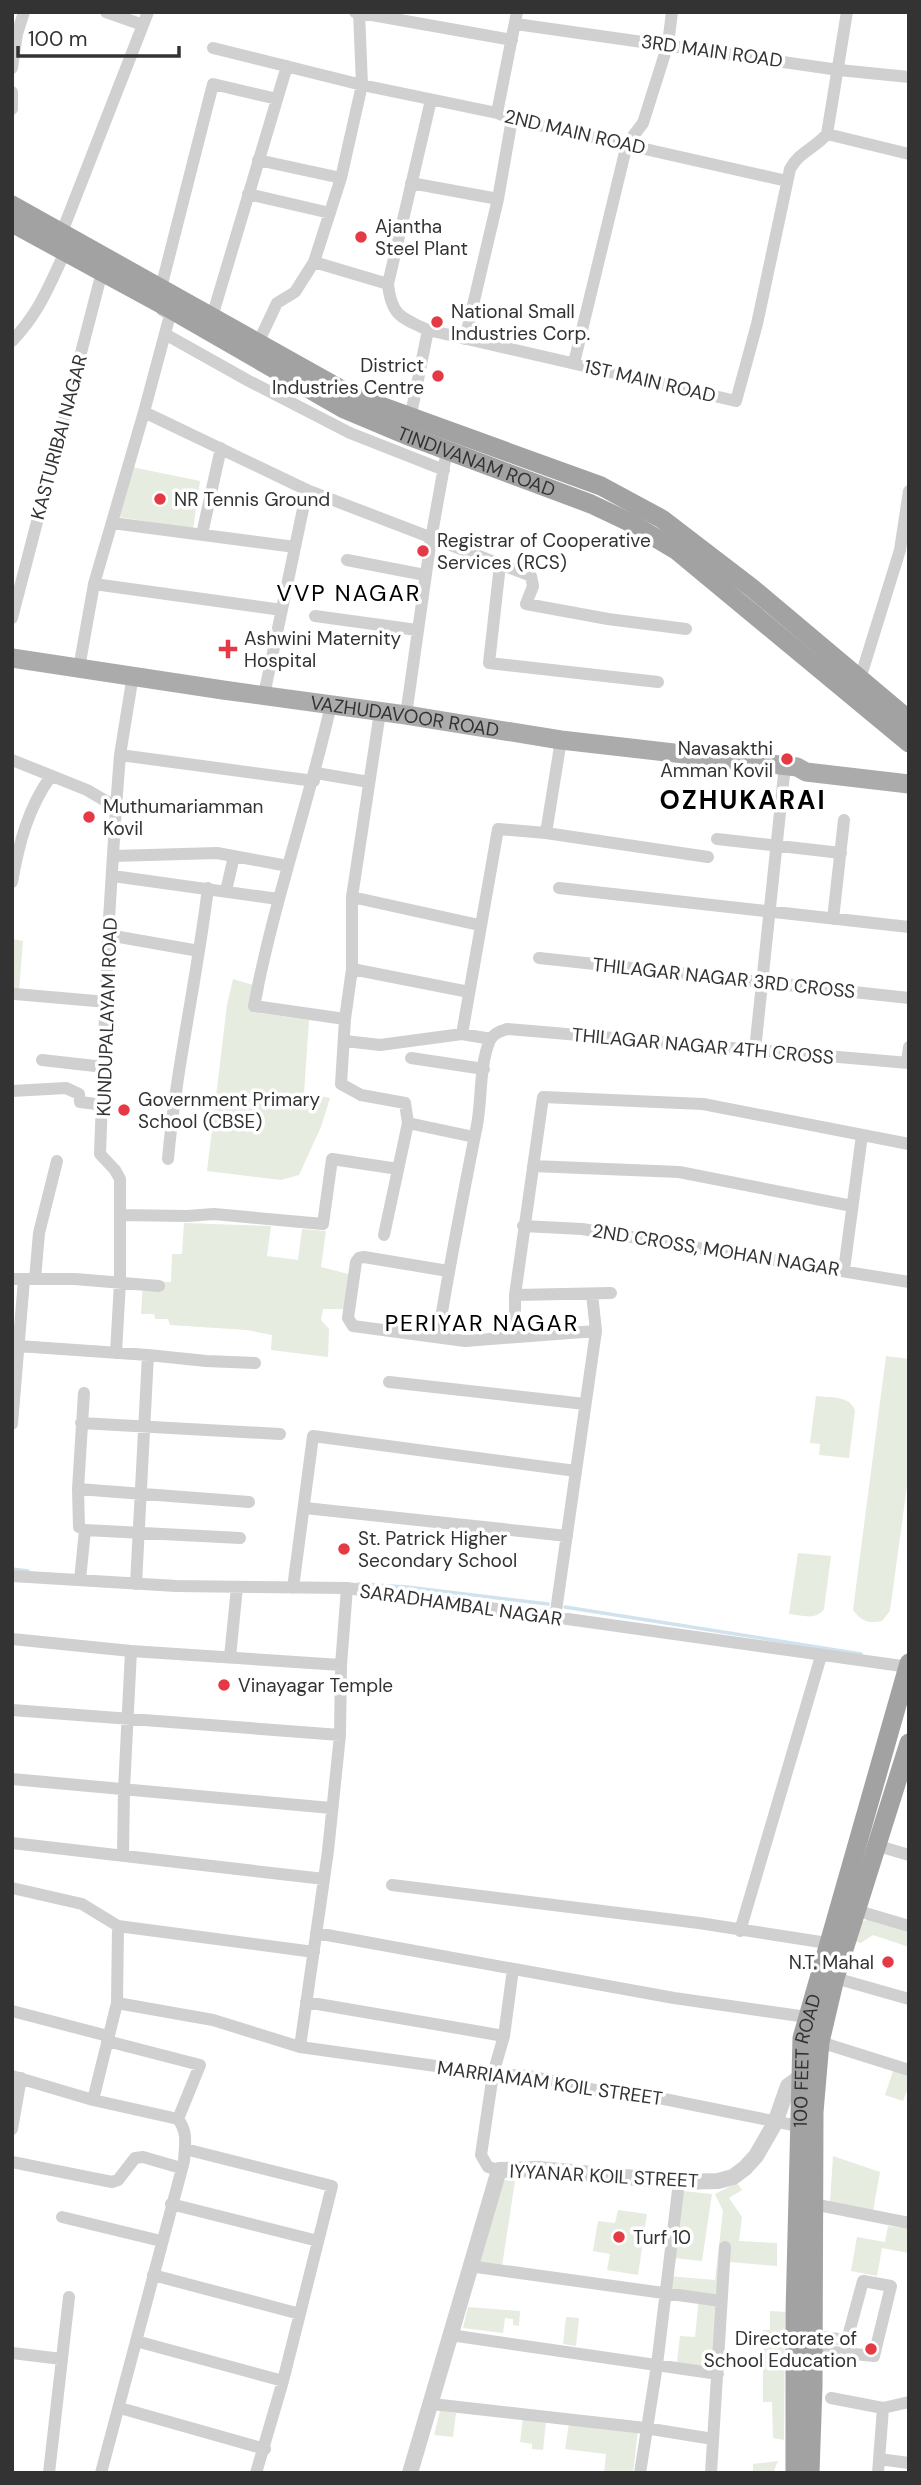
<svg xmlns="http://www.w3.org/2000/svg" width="921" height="2485" font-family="'DM Sans',sans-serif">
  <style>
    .green { fill: #e6ecdf }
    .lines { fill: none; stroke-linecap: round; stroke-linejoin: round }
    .stream { stroke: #cfe2ee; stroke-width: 3.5 }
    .minor { stroke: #d0d0d0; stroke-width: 12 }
    .tertiary { stroke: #d0d0d0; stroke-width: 16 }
    .primary { stroke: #ababab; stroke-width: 19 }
    .trunk { stroke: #a2a2a2; stroke-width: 19 }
    .poi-dot { fill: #e63946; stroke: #fff; stroke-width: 2.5 }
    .labels { text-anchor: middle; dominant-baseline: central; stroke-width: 7; stroke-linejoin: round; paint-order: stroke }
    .street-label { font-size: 19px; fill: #333; stroke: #fff }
    .poi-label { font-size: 19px; fill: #333; stroke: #fff; text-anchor: start }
    .quarter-label { font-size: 23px; letter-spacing: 2px; fill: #000; stroke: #fff }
    .district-label { font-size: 26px; font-weight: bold; letter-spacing: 2px; fill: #000; stroke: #fff }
  </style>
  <rect width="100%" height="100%" fill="#fff"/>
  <path class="green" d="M132,467L200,481L193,529L119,517Z
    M12,939L23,941L19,990L12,988Z
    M233,979L264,988L259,1013L309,1020L304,1093L330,1098L321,1127L299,1175L281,1180L207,1171L227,1005Z
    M184,1223L271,1226L267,1256L298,1260L302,1229L326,1231L321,1267L352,1275L344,1309H323L321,1320L329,1329L328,1357L271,1350L272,1335L247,1330L170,1325L168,1319H155L154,1314H141L143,1281L171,1282L172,1254H182Z
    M886,1356L909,1359V1471L890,1611L882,1621C869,1624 861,1621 853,1610Z
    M816,1396C830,1398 849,1395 855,1410L849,1458L819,1455L820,1444L810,1443Z
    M798,1553L831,1556L824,1609C816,1621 802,1615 789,1614Z
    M869,1918L909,1931V1947L873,1935L861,1943L851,1940L857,1925Z
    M894,2068L909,2072V2085L903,2101L885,2095Z
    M833,2156L880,2172L873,2211L830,2202Z
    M503,2180L515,2181L502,2266L475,2263Z
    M737,2183L742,2190L729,2198L742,2217L739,2241L777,2243V2266L730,2262L716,2368L677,2362L680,2336L695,2337L699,2297L668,2291V2276L715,2280L723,2211L715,2194Z
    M682,2191L712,2194L702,2261L674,2258Z
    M618,2210L647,2214L638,2275L607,2270L610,2254L593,2251L598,2221L615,2223Z
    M888,2226L909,2229V2253L882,2248L877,2276L851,2271L857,2237L885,2242Z
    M468,2307L520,2311L519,2326L513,2325V2319L505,2318L503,2333L463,2328Z
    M770,2311L785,2312L784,2440L773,2438L772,2402H763V2330H770Z
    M566,2317L579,2318L576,2346L563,2344Z
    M440,2411L456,2413L453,2437L434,2435Z
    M523,2418L546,2421L543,2450L532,2449V2444L520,2442Z
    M569,2424L638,2430L633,2473H604L606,2454L565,2449Z
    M778,2461L773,2473H753V2464Z"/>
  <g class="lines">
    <path class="stream" d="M12,1569L28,1571
      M358,1584L407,1587L548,1604
      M565,1607L861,1654"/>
    <path class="minor" d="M106,12L143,25
      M355,12L512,40
      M516,24L839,70L909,77
      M213,48L362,85L497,113L512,119L787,181
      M12,68L17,34L24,12
      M12,92V109
      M497,113L517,12
      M827,134L909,154
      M258,160L341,178
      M411,183L498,199
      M248,194L330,213
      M62,232L148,12
      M314,262L388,284
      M161,288L213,84L277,99
      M162,310L170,315L144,412L307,490L531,576L533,586L526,604L608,619L686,629
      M212,317L287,66
      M428,330C401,318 391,315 388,284L431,100
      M165,334L247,380L350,433L444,470
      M465,339L498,199L512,119
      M12,341C39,313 49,286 65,252
      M258,343L277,303L295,292L314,262L341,178L362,85L359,12
      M574,363L627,144L643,123L668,44L672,12
      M409,424L428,330L736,401L757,324L790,169C799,152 814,149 827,134L847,12
      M112,523L295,547
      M202,534L221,448
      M347,560L425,575
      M500,565L489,663L658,682
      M94,584L282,610
      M315,616L417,630
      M12,618L102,272L105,268
      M79,668L94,584L144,412
      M860,679L900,550L909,491
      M264,695L307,490
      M331,705C308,806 273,904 254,1006L345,1019
      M380,712L352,897V969L345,1019L341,1084L361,1095L405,1103L408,1123L474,1137
      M406,715L431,539L447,450
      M120,755L314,781
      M12,760L87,790L116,807
      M316,773L369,782
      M546,833L561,740
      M717,839L841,853
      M114,856L217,853L288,866
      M113,876L278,899
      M12,882C19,843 28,808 51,776
      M559,888L909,927
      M226,891L234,856
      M352,897L479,925
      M833,919L844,820
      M108,935L199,951
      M539,958L909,998
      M352,969L469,992
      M15,994L107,1002
      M462,1034L498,829L546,833L708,857
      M345,1041L380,1045L462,1034L491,1039
      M755,1050L785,765
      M411,1058L484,1069
      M42,1060L104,1067
      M907,1062L909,1047
      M12,1091L66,1088L79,1094L80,1102L104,1105
      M168,1159C176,1068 197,979 208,888
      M533,1166L679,1172L852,1206
      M120,1215L187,1216L214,1214L323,1224L332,1159L398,1169
      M523,1226L582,1229L909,1282
      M384,1235L408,1123
      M844,1270L862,1135
      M448,1271L364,1257L359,1258L356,1262L348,1318L353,1326L465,1341L596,1331
      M12,1279H75L159,1286
      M35,1279L39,1233L57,1161
      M515,1295L611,1293
      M438,1337C449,1266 463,1196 477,1125C482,1099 479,1066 490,1040C493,1034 500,1031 507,1029L909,1063
      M515,1337V1295L543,1097L703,1104L909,1144
      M18,1346L148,1355L136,1584
      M116,1353L120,1282V1179L115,1170L100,1154L108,935L116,807L120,755L133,675
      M148,1355L206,1361L255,1363
      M389,1382L585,1404
      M84,1393L78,1489L79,1527L85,1530L240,1538
      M81,1423L280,1434
      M12,1424L24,1280
      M78,1489L249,1502
      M305,1508L567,1536
      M12,1576L176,1586L347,1588L909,1667
      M80,1580L85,1530
      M293,1588L313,1436L576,1471
      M555,1618L596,1331L592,1294
      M12,1639L131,1651L341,1665
      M230,1657L237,1587
      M12,1710L340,1735
      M12,1779L331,1808
      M12,1843L324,1879
      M875,1845L909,1855
      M123,1855L124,1789L131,1651
      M392,1885L699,1923L827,1943
      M12,1888L82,1904L118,1926L314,1952
      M855,1910L909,1926
      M740,1931L821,1656
      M316,1933L674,1998L807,2017
      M835,1978L909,1999
      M306,2002L504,2036
      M117,2003L118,1926
      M12,2011L108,2036
      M820,2042L909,2070
      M300,2047L328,1851L340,1735L341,1665L347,1588
      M12,2076L93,2100L178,2119
      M93,2100L117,2003L213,2020L300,2047L493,2074L530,2076L629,2097L659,2098L798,2126
      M12,2129L21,2078
      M185,2149L332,2186L283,2381L256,2473
      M12,2162L112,2182L118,2180L135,2158L143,2157L181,2168
      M499,2170L488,2167L481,2155L493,2074L504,2036L513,1969
      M171,2204L318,2241
      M813,2204L909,2223
      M62,2217L161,2241
      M469,2266L721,2301
      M153,2275L300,2314
      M450,2335L718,2374
      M136,2341L283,2381
      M814,2350L874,2356L891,2286L863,2281L847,2340L814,2336
      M12,2353L62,2359
      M831,2398L883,2408L878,2473
      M432,2404L645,2428L713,2439
      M120,2408L265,2449
      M883,2408L909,2402
      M879,2459L909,2463
      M49,2473L69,2297
      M101,2473L184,2161C185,2145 188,2132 178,2119L200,2065L107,2041
      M640,2473L657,2365L679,2182
      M711,2473L725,2247"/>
    <path class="tertiary" d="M410,2473L499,2170L539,2169L679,2182L718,2181L733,2177L745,2168L756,2156L775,2123L788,2086L799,2078"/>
    <path class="primary" id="s1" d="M12,658L223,690L406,715L561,740L797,767L806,772L909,784"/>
    <g class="trunk">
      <path d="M12,205L353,396L601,486L662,519L752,588L909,720"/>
      <path id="s2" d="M12,223L172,310L344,409L406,435L591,504L629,522L676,550L909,743"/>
      <path id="s3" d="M795,2473V2314L802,2038L909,1663"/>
      <path d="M810,2473L813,2386L814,2112L820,2042L835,1978L909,1743"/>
    </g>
  </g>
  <g class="poi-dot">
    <circle cx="361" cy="237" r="7"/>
    <circle cx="437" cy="322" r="7"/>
    <circle cx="438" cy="376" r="7"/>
    <circle cx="160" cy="499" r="7"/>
    <circle cx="423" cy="551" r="7"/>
    <path d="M224.5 638.5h7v7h7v7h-7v7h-7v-7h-7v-7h7z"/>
    <circle cx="787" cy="759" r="7"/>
    <circle cx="89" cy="817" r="7"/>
    <circle cx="124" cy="1110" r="7"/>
    <circle cx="344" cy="1549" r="7"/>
    <circle cx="224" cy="1685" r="7"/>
    <circle cx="888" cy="1962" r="7"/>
    <circle cx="619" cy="2237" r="7"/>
    <circle cx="871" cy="2349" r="7"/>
  </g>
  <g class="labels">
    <g class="street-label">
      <text transform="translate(712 51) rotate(8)">3RD MAIN ROAD</text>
      <text transform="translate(575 132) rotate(13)">2ND MAIN ROAD</text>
      <text transform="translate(650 381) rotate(13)">1ST MAIN ROAD</text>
      <text transform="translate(59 437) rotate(-75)">KASTURIBAI NAGAR</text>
      <text stroke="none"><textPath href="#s2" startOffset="523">TINDIVANAM ROAD</textPath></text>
      <text stroke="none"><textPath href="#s1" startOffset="397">VAZHUDAVOOR ROAD</textPath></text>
      <text transform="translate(724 978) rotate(6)">THILAGAR NAGAR 3RD CROSS</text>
      <text transform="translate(107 1017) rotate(-88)">KUNDUPALAYAM ROAD</text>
      <text transform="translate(703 1046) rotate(5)">THILAGAR NAGAR 4TH CROSS</text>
      <text transform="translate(716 1250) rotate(9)">2ND CROSS, MOHAN NAGAR</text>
      <text transform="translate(461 1605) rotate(8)">SARADHAMBAL NAGAR</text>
      <text stroke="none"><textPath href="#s3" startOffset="413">100 FEET ROAD</textPath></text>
      <text transform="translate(550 2083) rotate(8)">MARRIAMAM KOIL STREET</text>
      <text transform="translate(604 2176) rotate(3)">IYYANAR KOIL STREET</text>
    </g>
    <g class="poi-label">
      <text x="375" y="226">Ajantha<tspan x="375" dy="22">Steel Plant</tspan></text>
      <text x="451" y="311">National Small<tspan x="451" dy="22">Industries Corp.</tspan></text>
      <text x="424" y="365" text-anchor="end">District<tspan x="424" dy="22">Industries Centre</tspan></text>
      <text x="174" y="499">NR Tennis Ground</text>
      <text x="437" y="540">Registrar of Cooperative<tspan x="437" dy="22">Services (RCS)</tspan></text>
      <text x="244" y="638">Ashwini Maternity<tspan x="244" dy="22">Hospital</tspan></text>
      <text x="773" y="748" text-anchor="end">Navasakthi<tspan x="773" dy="22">Amman Kovil</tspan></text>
      <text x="103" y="806">Muthumariamman<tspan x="103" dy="22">Kovil</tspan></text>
      <text x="138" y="1099">Government Primary<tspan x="138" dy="22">School (CBSE)</tspan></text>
      <text x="358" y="1538">St. Patrick Higher<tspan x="358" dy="22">Secondary School</tspan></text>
      <text x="238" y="1685">Vinayagar Temple</text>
      <text x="874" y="1962" text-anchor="end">N.T. Mahal</text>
      <text x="633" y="2237">Turf 10</text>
      <text x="857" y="2338" text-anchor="end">Directorate of<tspan x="857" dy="22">School Education</tspan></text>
    </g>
    <g class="quarter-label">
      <text x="349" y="593">VVP NAGAR</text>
      <text x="482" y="1323">PERIYAR NAGAR</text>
    </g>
    <g class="district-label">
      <text x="743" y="800">OZHUKARAI</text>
    </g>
  </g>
  <rect width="921" height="2485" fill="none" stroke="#333333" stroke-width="28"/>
  <path d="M18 46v10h161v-10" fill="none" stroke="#333333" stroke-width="3.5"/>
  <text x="28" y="46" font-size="21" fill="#333333" stroke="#ffffff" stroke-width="5" paint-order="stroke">100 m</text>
</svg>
